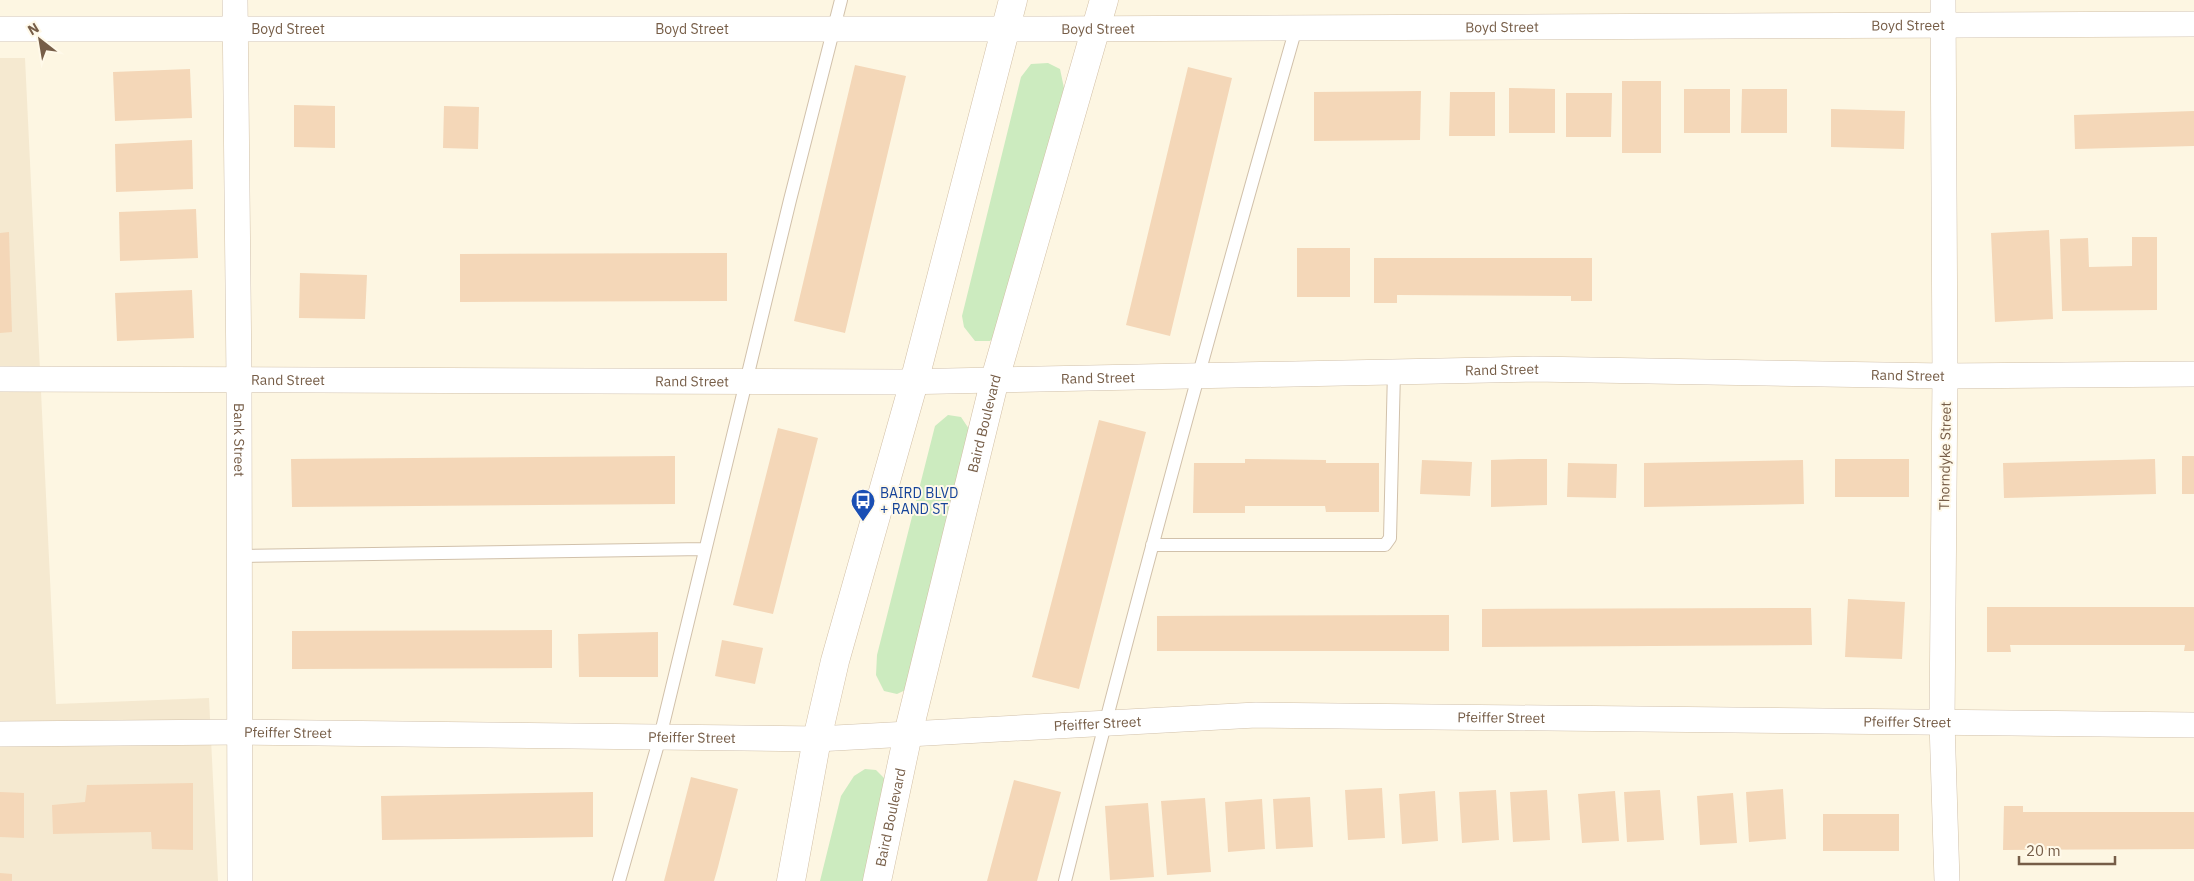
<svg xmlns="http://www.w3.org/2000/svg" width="2194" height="881" font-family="'IBM Plex Sans',sans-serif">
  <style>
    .residential { fill: #f5e9d0 }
    .green { fill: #ccebbf }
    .building { fill: #f4d7b8 }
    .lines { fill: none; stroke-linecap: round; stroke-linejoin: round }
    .service-casing { stroke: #d1c1ab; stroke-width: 14 }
    .minor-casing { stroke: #d1c1ab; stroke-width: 26 }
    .secondary-casing { stroke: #d2bfa5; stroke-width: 29 }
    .service { stroke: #fff; stroke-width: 12 }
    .minor { stroke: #fff; stroke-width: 25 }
    .secondary { stroke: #fff; stroke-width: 28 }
    .labels { text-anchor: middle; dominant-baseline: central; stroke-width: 4; stroke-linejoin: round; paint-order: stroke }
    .street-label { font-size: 14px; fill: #765d47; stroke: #fff9e9 }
    .transit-label { font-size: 14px; fill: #164399; stroke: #fff9e9; text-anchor: start }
  </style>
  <rect width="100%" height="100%" fill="#fdf6e2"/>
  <path class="residential" d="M0,58H25L56,704L209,698L218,881H0Z"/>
  <path class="green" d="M1048,63L1060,69L1064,88L1005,326L990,341H975L964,327L962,316L1021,77L1031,64Z
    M948,415L961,417L971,432L914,686L897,694L884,691L876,675L877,655L935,426Z
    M865,769L876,770L884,778L887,797L864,881H820L841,796L854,776Z"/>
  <path class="building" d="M855,65L906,76L845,333L794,321Z
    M1188,67L1232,78L1170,336L1126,325Z
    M190,69L192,118L115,121L113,72Z
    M1622,81H1661V153H1622Z
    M1509,88L1555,89V133H1509Z
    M1684,89H1730V133H1684Z
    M1742,89H1787V133H1741Z
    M1421,91L1420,140L1314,141V92Z
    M1450,92H1495V136H1449Z
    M1566,93H1612L1611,137H1566Z
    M294,105L335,106V148L294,147Z
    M444,106L479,107L478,149L443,148Z
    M1831,109L1905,111L1904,149L1831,147Z
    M2194,111V146L2075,149L2074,115Z
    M192,140L193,189L116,192L115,144Z
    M196,209L198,258L120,261L119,212Z
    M2049,230L2053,319L1995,322L1991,233Z
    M9,232L12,332L0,333V233Z
    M2132,237H2157V310L2062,311L2060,239L2088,238L2089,267L2132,266Z
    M1297,248H1350V297H1297Z
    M727,253V301L460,302V254Z
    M1374,258H1592V301H1571V296L1397,295V303H1374Z
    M300,273L367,275L365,319L299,318Z
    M192,290L194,338L117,341L115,293Z
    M1099,420L1146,432L1079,689L1032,677Z
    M778,428L818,438L773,614L733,605Z
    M675,456V504L292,507L291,459Z
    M2182,456H2194V494H2182Z
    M1245,459L1326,460V463H1379V512H1326L1325,506H1245V513H1193L1194,463H1245Z
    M1519,459H1547V505L1491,507V460Z
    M1835,459H1909V497H1835Z
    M2155,459L2156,494L2004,498L2003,463Z
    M1422,460L1472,462L1470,496L1420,494Z
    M1803,460L1804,504L1644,507V463Z
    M1568,463L1617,464L1616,498L1567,497Z
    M1848,599L1905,602L1902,659L1845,657Z
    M1987,607H2194V651H2184L2185,645H2010L2011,652H1987Z
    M1811,608L1812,645L1482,647V609Z
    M1449,615V651H1157V616Z
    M552,630V668L292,669V631Z
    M658,632V677H579L578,634Z
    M722,640L763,648L755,684L715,676Z
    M691,777L738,789L718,867L714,881H664Z
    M1014,780L1061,792L1037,881H987Z
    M193,783V850L152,849L151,832L53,834L52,805L85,802L87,785Z
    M1382,788L1385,838L1348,840L1345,790Z
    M1783,789L1786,839L1749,842L1746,792Z
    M1496,790L1499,840L1462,843L1459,792Z
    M1547,790L1550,840L1513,842L1510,792Z
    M1660,790L1664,840L1627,842L1624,792Z
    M1435,791L1438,841L1402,844L1399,794Z
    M1615,791L1619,841L1582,843L1578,794Z
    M0,792L24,793V838L0,837Z
    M593,792V837L382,840L381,796Z
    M1733,793L1737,843L1700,845L1697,796Z
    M1310,797L1313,847L1276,849L1273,799Z
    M1205,798L1211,872L1167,875L1161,801Z
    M1262,799L1265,849L1228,852L1225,802Z
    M1148,803L1154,877L1110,880L1105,806Z
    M2004,806H2023V812H2194V849L2003,850Z
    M1823,814H1899V851H1823Z
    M0,873L12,874V881H0Z"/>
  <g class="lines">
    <defs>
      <path id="service" d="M1152,545H1385L1390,538L1394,371
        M239,556L704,549
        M619,881L660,737L790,200L841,0
        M1065,881C1137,595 1215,311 1296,28"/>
      <g id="minor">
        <path id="s1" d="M235,0L239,379L240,881"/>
        <path d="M1943,0L1945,376L1942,722L1947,881"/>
        <path id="s2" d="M0,29H1046L2194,24"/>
        <path id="s3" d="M0,379L900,382L1533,369L1945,376L2194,374"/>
        <path id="s4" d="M0,734L239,732L817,739L1256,715L2194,725"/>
      </g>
      <g id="secondary">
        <path d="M791,881L817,739L835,661L914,382L1013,0"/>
        <path id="s5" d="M877,881L908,734L995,379L1104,0"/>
      </g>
    </defs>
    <use href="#service" class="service-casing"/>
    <use href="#minor" class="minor-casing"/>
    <use href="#secondary" class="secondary-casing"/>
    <use href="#service" class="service"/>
    <use href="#minor" class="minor"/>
    <use href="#secondary" class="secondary"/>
  </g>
  <defs>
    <symbol id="bus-pin" viewBox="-11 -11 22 30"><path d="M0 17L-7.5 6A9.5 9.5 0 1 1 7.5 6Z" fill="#1a4fb4" stroke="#fff9e9"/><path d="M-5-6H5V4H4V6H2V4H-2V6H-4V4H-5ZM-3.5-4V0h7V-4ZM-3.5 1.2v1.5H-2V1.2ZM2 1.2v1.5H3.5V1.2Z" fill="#fff"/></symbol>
  </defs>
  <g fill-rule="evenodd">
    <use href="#bus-pin" x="849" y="487" width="28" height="38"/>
  </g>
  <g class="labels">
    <g class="street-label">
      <text stroke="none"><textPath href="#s2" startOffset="1908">Boyd Street</textPath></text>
      <text stroke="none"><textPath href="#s2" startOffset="1502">Boyd Street</textPath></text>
      <text stroke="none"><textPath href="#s2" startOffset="692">Boyd Street</textPath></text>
      <text stroke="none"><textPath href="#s2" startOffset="1098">Boyd Street</textPath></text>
      <text stroke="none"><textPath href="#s2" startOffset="288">Boyd Street</textPath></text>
      <text stroke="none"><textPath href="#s3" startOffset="1502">Rand Street</textPath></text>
      <text stroke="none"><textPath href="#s3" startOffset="1908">Rand Street</textPath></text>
      <text stroke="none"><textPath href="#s3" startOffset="1098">Rand Street</textPath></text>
      <text stroke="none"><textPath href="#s3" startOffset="288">Rand Street</textPath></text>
      <text stroke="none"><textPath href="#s3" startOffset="692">Rand Street</textPath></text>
      <text stroke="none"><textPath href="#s5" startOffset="470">Baird Boulevard</textPath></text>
      <text stroke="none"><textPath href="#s1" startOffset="440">Bank Street</textPath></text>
      <text transform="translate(1945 456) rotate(-89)">Thorndyke Street</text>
      <text stroke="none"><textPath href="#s4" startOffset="1502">Pfeiffer Street</textPath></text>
      <text stroke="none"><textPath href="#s4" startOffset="1908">Pfeiffer Street</textPath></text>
      <text stroke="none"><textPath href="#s4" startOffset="1098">Pfeiffer Street</textPath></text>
      <text stroke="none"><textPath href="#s4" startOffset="288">Pfeiffer Street</textPath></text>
      <text stroke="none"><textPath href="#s4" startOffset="692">Pfeiffer Street</textPath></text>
      <text stroke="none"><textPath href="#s5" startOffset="65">Baird Boulevard</textPath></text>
    </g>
    <g class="transit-label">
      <text x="880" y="493">BAIRD BLVD<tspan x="880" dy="16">+ RAND ST</tspan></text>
    </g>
  </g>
  <g transform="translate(40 40) rotate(329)" stroke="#fff9e9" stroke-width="4" paint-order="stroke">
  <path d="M0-4L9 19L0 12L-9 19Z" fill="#765d47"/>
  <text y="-8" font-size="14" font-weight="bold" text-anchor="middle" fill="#765d47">N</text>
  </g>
  <path d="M2019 856v8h96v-8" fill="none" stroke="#765d47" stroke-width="2.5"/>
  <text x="2026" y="856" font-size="15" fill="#765d47" stroke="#fff9e9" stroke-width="4" paint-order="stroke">20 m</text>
</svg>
